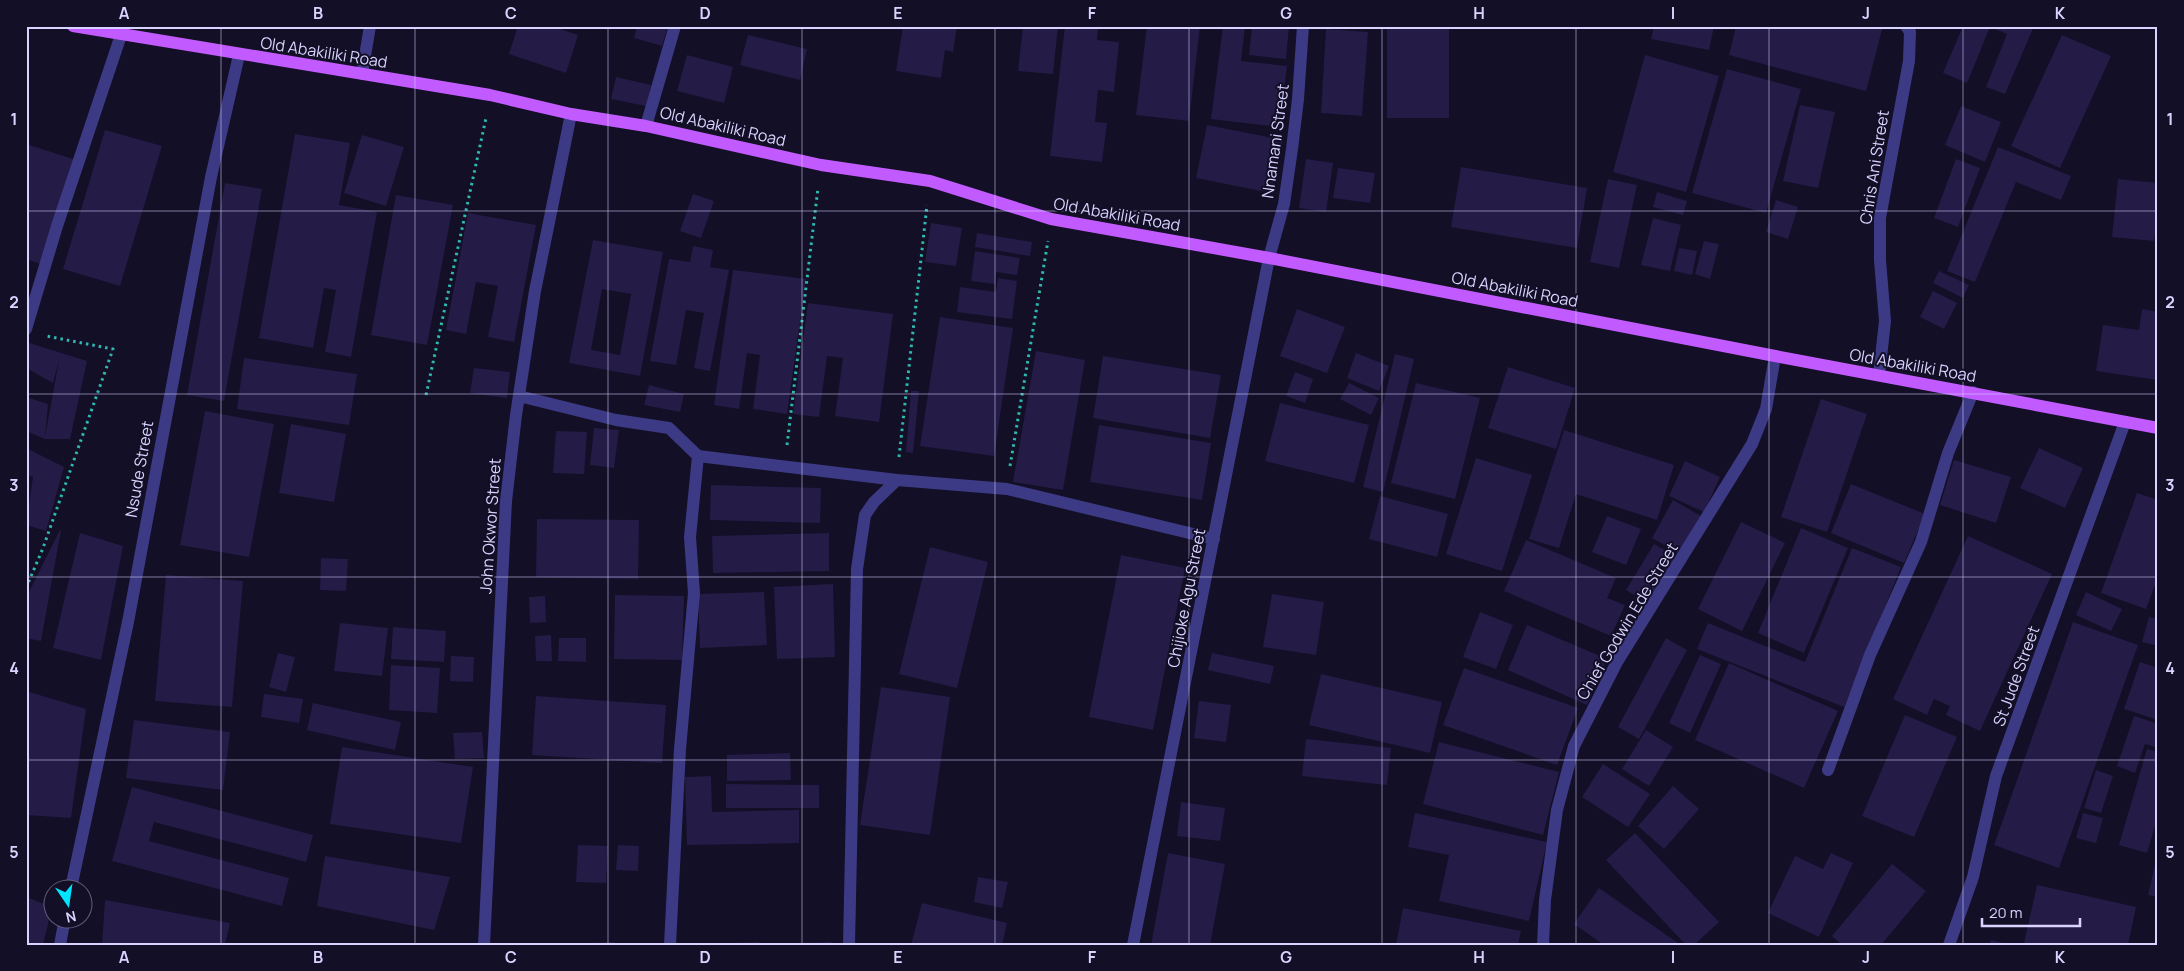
<svg xmlns="http://www.w3.org/2000/svg" width="2184" height="971" font-family="Manrope,sans-serif">
  <style>
    .building { fill: #241b47; fill-rule: evenodd }
    .lines { fill: none; stroke-linecap: round; stroke-linejoin: round }
    .path { stroke: #2fb8b0; stroke-width: 3; stroke-dasharray: 2.5 4; stroke-linecap: butt }
    .minor { stroke: #3d3a85; stroke-width: 12 }
    .primary { stroke: #c25bff; stroke-width: 12 }
    .grid { fill: none; stroke: #d9d4ff; stroke-width: 1; stroke-opacity: 0.55 }
    .labels { text-anchor: middle; dominant-baseline: central; stroke-width: 4; stroke-linejoin: round; paint-order: stroke }
    .street-label { font-size: 16px; fill: #d9d4ff; stroke: #130f26 }
    .neatline { fill: none; stroke: #d9d4ff; stroke-width: 2 }
    .grid-label { font-size: 16px; text-anchor: middle; font-weight: bold; fill: #d9d4ff }
  </style>
  <rect width="100%" height="100%" fill="#130f26"/>
  <path class="building" d="M518,26H551L578,35L566,73L509,54Z
    M637,26H668L662,46L634,38Z
    M903,26H957L953,52L945,50L941,78L896,71Z
    M1023,26H1058L1053,74L1018,71Z
    M1065,26H1098L1097,40L1119,42L1114,92L1098,90L1095,122L1107,123L1102,162L1050,156Z
    M1147,26H1200L1189,121L1136,115Z
    M1223,26H1245L1241,61L1287,66L1279,127L1211,119Z
    M1252,26H1289L1286,59L1249,55Z
    M1387,26H1449V118H1387Z
    M1654,26H1714L1709,50L1651,39Z
    M1736,26H1883L1866,91L1729,55Z
    M1963,26H2034L2005,94L1986,87L2007,34L1990,27L1967,83L1943,73Z
    M1326,29L1368,32L1362,116L1321,113Z
    M748,35L807,49L800,80L740,65Z
    M2062,35L2111,56L2060,168L2011,146Z
    M687,55L733,67L724,103L677,91Z
    M1645,55L1719,76L1686,192L1613,172Z
    M1727,69L1801,89L1766,213L1692,193Z
    M616,77L651,85L646,106L611,99Z
    M1800,105L1835,112L1818,188L1783,181Z
    M1961,106L2001,122L1985,162L1945,145Z
    M1207,125L1283,140L1271,193L1196,178Z
    M105,130L162,146L120,286L63,269Z
    M295,134L350,143L339,205L377,212L351,357L325,352L336,290L324,288L313,348L259,338Z
    M362,135L404,147L386,206L344,193Z
    M26,144L76,160L41,264L26,259Z
    M1998,147L2071,176L2061,200L2016,182L1975,282L1947,271Z
    M1306,159L1333,163L1326,212L1299,208Z
    M1956,159L1980,168L1958,227L1934,218Z
    M1461,167L1587,188L1577,248L1451,227Z
    M1338,168L1375,173L1370,203L1333,198Z
    M1608,179L1637,185L1619,268L1590,262Z
    M2118,179L2158,183V212L2154,241L2112,237Z
    M225,183L262,189L224,401L187,395Z
    M1657,192L1687,201L1683,215L1653,207Z
    M693,194L714,201L701,238L680,231Z
    M396,195L453,205L427,345L371,335Z
    M1776,200L1798,207L1788,239L1766,232Z
    M468,213L536,225L514,342L488,337L498,286L476,282L466,334L446,330Z
    M1653,218L1681,225L1670,271L1641,265Z
    M931,223L962,228L956,266L925,262Z
    M977,233L1032,242L1030,256L975,247Z
    M593,240L663,252L640,376L569,363ZM602,289L631,294L620,355L591,350Z
    M1704,241L1719,244L1710,279L1695,274Z
    M693,246L713,250L710,267L729,270L710,371L694,368L704,313L686,310L676,365L650,361L669,259L690,262Z
    M1679,248L1697,251L1692,275L1674,271Z
    M975,251L1020,258L1017,275L996,272L995,284L971,281Z
    M733,270L806,279L787,414L753,409L760,355L747,353L739,409L714,405Z
    M1939,271L1969,285L1963,298L1933,283Z
    M998,278L1017,281L1012,319L957,312L960,287L996,292Z
    M1933,291L1957,303L1944,329L1920,317Z
    M808,303L893,314L879,422L835,416L843,358L827,356L819,417L793,414Z
    M1297,309L1345,327L1327,373L1280,356Z
    M2142,309L2158,312V380L2096,371L2103,325L2139,330Z
    M940,317L1013,328L994,456L920,446Z
    M26,342L87,361L70,439H45L26,431V397L48,404L45,437L59,360L53,383L26,368Z
    M1036,351L1085,360L1063,490L1013,482Z
    M1356,353L1389,366L1379,391L1347,378Z
    M1395,354L1414,359L1383,492L1363,487Z
    M1103,356L1221,375L1210,438L1093,418Z
    M244,358L357,374L349,425L237,409Z
    M1508,367L1575,388L1556,449L1488,428Z
    M474,368L510,372L507,398L470,393Z
    M1295,372L1313,379L1305,403L1286,396Z
    M1349,383L1379,398L1371,415L1340,399Z
    M1416,383L1480,398L1455,499L1391,483Z
    M649,385L684,394L680,412L644,405Z
    M911,391H919L913,453L906,452Z
    M1821,399L1867,414L1827,532L1781,517Z
    M1280,403L1369,425L1354,483L1265,461Z
    M205,411L274,424L249,557L180,545Z
    M291,424L346,434L334,502L279,493Z
    M1099,425L1211,443L1202,500L1090,482Z
    M594,428L619,430L614,468L590,465Z
    M1564,430L1674,465L1657,520L1576,494L1559,548L1529,539Z
    M556,431L587,432L584,474L553,473Z
    M26,448L64,467L46,531L26,525L33,477L26,475Z
    M2039,448L2083,468L2065,508L2020,488Z
    M1476,458L1532,475L1502,571L1446,554Z
    M1954,460L2011,477L1996,523L1940,505Z
    M1685,461L1720,477L1704,512L1669,496Z
    M1851,484L1925,514L1904,563L1831,533Z
    M711,485L821,488L820,523L710,520Z
    M2137,493L2158,500V577L2146,609L2101,593Z
    M1380,496L1448,514L1437,557L1369,539Z
    M1673,500L1701,516L1680,554L1652,538Z
    M1607,516L1641,529L1626,565L1592,552Z
    M537,519L639,520L638,579L536,577Z
    M1741,522L1785,543L1742,631L1698,609Z
    M1801,528L1848,548L1804,653L1758,633Z
    M60,530H61L41,641L26,638V598Z
    M80,533L123,546L101,660L53,648Z
    M829,533V571L713,573L712,536Z
    M1968,536L2052,574L1980,731L1946,715L1950,706L1934,699L1927,715L1893,699Z
    M1526,540L1616,578L1607,598L1625,605L1611,636L1504,591Z
    M1654,544L1677,557L1649,604L1626,590Z
    M930,547L988,562L957,688L899,674Z
    M1852,548L1901,567L1844,707L1697,649L1708,623L1805,662Z
    M1121,555L1185,568L1153,730L1089,717Z
    M321,558L348,559L346,591L320,590Z
    M166,575L243,581L232,707L155,701Z
    M833,584L835,657L777,659L774,587Z
    M764,592L767,645L700,648L698,594Z
    M2086,592L2122,609L2111,631L2076,615Z
    M1272,594L1324,602L1316,655L1263,647Z
    M615,595L684,596L682,660L614,659Z
    M545,596L546,622L530,623L529,597Z
    M1480,612L1513,625L1496,669L1463,657Z
    M2149,617L2158,619V646L2142,642Z
    M2073,622L2138,645L2059,868L1994,845Z
    M340,623L388,628L382,676L334,671Z
    M1527,625L1607,659L1587,705L1508,670Z
    M393,627L446,631L444,662L391,659Z
    M551,635L552,661H536L535,636Z
    M559,638H586V662L558,661Z
    M1666,638L1687,650L1639,739L1618,727Z
    M278,653L295,657L286,692L269,687Z
    M1212,653L1274,666L1270,684L1208,670Z
    M1700,655L1721,664L1690,733L1669,723Z
    M451,656L474,657L473,682L450,681Z
    M2140,662L2158,668V720L2124,709Z
    M1729,663L1838,711L1804,788L1695,740Z
    M391,665L440,668L437,713L389,710Z
    M1464,668L1578,708L1557,765L1443,725Z
    M1321,674L1442,702L1430,753L1309,725Z
    M881,687L950,697L930,835L860,825Z
    M26,691L86,709L71,818L26,815Z
    M264,694L303,699L299,723L261,717Z
    M536,696L666,705L662,763L532,755Z
    M1199,701L1231,705L1226,742L1194,738Z
    M313,703L401,722L395,750L307,730Z
    M1905,715L1957,737L1914,837L1862,816Z
    M2134,716L2158,724V748L2145,744L2135,773L2117,766Z
    M134,720L230,732L223,790L126,778Z
    M1646,730L1673,747L1649,786L1622,769Z
    M482,732L484,758L455,759L453,733Z
    M1306,739L1391,748L1387,785L1302,776Z
    M1439,742L1559,772L1543,835L1423,804Z
    M342,747L473,767L461,843L330,824Z
    M2147,749L2158,752V816L2147,853L2119,845Z
    M790,753L791,780L727,781V755Z
    M1603,764L1650,794L1628,827L1582,797Z
    M2096,770L2113,776L2101,813L2084,808Z
    M711,776L712,812L799,810V843L687,845L685,777Z
    M726,784L819,785V808H726Z
    M1673,786L1699,809L1664,849L1638,826Z
    M132,787L313,835L306,862L154,822L149,841L289,878L282,906L112,861Z
    M1181,802L1225,808L1220,841L1177,836Z
    M1415,813L1547,842L1529,921L1439,901L1449,855L1408,847Z
    M2083,813L2103,818L2096,843L2076,838Z
    M1635,833L1719,922L1694,945H1686L1606,860Z
    M578,845L608,846L606,883L576,882Z
    M618,845L639,846L638,871L616,870Z
    M1168,853L1225,864L1210,945H1151Z
    M1831,853L1853,863L1819,937L1768,913L1795,856L1823,869Z
    M325,856L450,877L434,930L317,906Z
    M2157,856H2158V897L2148,895Z
    M1892,864L1926,891L1881,945H1842L1832,936Z
    M978,877L1008,882L1002,908L974,902Z
    M2037,885L2136,907L2128,945H2034L2024,943Z
    M1599,888L1678,943L1676,945H1604L1574,924Z
    M26,897L52,907L43,945H26Z
    M105,900L230,923L225,945H102Z
    M922,903L1007,923L1002,945H911Z
    M1403,908L1521,931L1518,945H1396Z
    M1991,940L2007,944V945H1989Z
    M615,942V945H588V943Z
    M759,942L760,945H731V943Z
    M831,942V945H799V943Z"/>
  <g class="lines">
    <path class="path" d="M426,395L486,118
      M787,445L818,188
      M899,457L927,205
      M1010,466L1048,241
      M26,588L43,548L113,349L46,336"/>
    <path class="minor" d="M362,74L370,26
      M646,126L675,26
      M26,329L57,226L121,35
      M1879,375L1885,321L1880,260V218L1909,61L1910,32L1906,26
      M519,396L616,420L669,428L698,456L897,480
      M1828,770L1870,655L1921,542L1948,453L1973,392
      M71,888L128,622L211,177L239,55
      M60,945L65,918
      M484,945L506,501L516,415L535,291L571,114
      M670,945L680,749L694,593L690,537L698,456
      M849,945L857,569L865,515L874,502L897,480L1007,489L1214,539
      M1133,945L1269,258L1284,204L1292,149L1298,99L1303,26
      M1543,945L1545,900L1557,810L1574,746L1617,662L1752,444L1766,409L1775,356
      M1949,945L1973,877L1996,776L2125,422"/>
    <path class="primary" d="M73,26L490,95L571,114L646,126L821,165L930,181L1051,219L1269,258L1775,356L2158,428"/>
  </g>
  <path class="grid" d="M221,26V945M415,26V945M608,26V945M802,26V945M995,26V945M1189,26V945M1382,26V945M1576,26V945M1769,26V945M1963,26V945M26,211H2158M26,394H2158M26,577H2158M26,760H2158"/>
  <g class="labels">
    <g class="street-label">
      <text transform="translate(324 52) rotate(9)">Old Abakiliki Road</text>
      <text transform="translate(723 126) rotate(13)">Old Abakiliki Road</text>
      <text transform="translate(1275 141) rotate(-82)">Nnamani Street</text>
      <text transform="translate(1874 167) rotate(-81)">Chris Ani Street</text>
      <text transform="translate(1117 214) rotate(10)">Old Abakiliki Road</text>
      <text transform="translate(1515 289) rotate(11)">Old Abakiliki Road</text>
      <text transform="translate(1913 365) rotate(10)">Old Abakiliki Road</text>
      <text transform="translate(139 469) rotate(-80)">Nsude Street</text>
      <text transform="translate(490 526) rotate(-86)">John Okwor Street</text>
      <text transform="translate(1186 598) rotate(-79)">Chijioke Agu Street</text>
      <text transform="translate(1627 621) rotate(-59)">Chief Godwin Ede Street</text>
      <text transform="translate(2016 676) rotate(-70)">St Jude Street</text>
    </g>
  </g>
  <rect width="2184" height="971" fill="none" stroke="#130f26" stroke-width="55"/>
  <g transform="translate(68 904) rotate(167)"><circle r="24" fill="#130f26" stroke="#625e7d"/>
  <path d="M0-4L9 19L0 12L-9 19Z" fill="#00e5ff"/>
  <text y="-8" font-size="14" font-weight="bold" text-anchor="middle" fill="#d9d4ff">N</text>
  </g>
  <path d="M1982 918v8h98v-8" fill="none" stroke="#d9d4ff" stroke-width="2.5"/>
  <text x="1989" y="918" font-size="15" fill="#d9d4ff" stroke="#130f26" stroke-width="4" paint-order="stroke">20 m</text>
  <rect x="28" y="28" width="2128" height="916" class="neatline"/>
  <g class="grid-label">
    <text x="124" y="19">A</text>
    <text x="318" y="19">B</text>
    <text x="511" y="19">C</text>
    <text x="705" y="19">D</text>
    <text x="898" y="19">E</text>
    <text x="1092" y="19">F</text>
    <text x="1286" y="19">G</text>
    <text x="1479" y="19">H</text>
    <text x="1673" y="19">I</text>
    <text x="1866" y="19">J</text>
    <text x="2060" y="19">K</text>
    <text x="14" y="125">1</text>
    <text x="2170" y="125">1</text>
    <text x="14" y="308">2</text>
    <text x="2170" y="308">2</text>
    <text x="14" y="491">3</text>
    <text x="2170" y="491">3</text>
    <text x="14" y="674">4</text>
    <text x="2170" y="674">4</text>
    <text x="14" y="858">5</text>
    <text x="2170" y="858">5</text>
    <text x="124" y="963">A</text>
    <text x="318" y="963">B</text>
    <text x="511" y="963">C</text>
    <text x="705" y="963">D</text>
    <text x="898" y="963">E</text>
    <text x="1092" y="963">F</text>
    <text x="1286" y="963">G</text>
    <text x="1479" y="963">H</text>
    <text x="1673" y="963">I</text>
    <text x="1866" y="963">J</text>
    <text x="2060" y="963">K</text>
  </g>
</svg>
